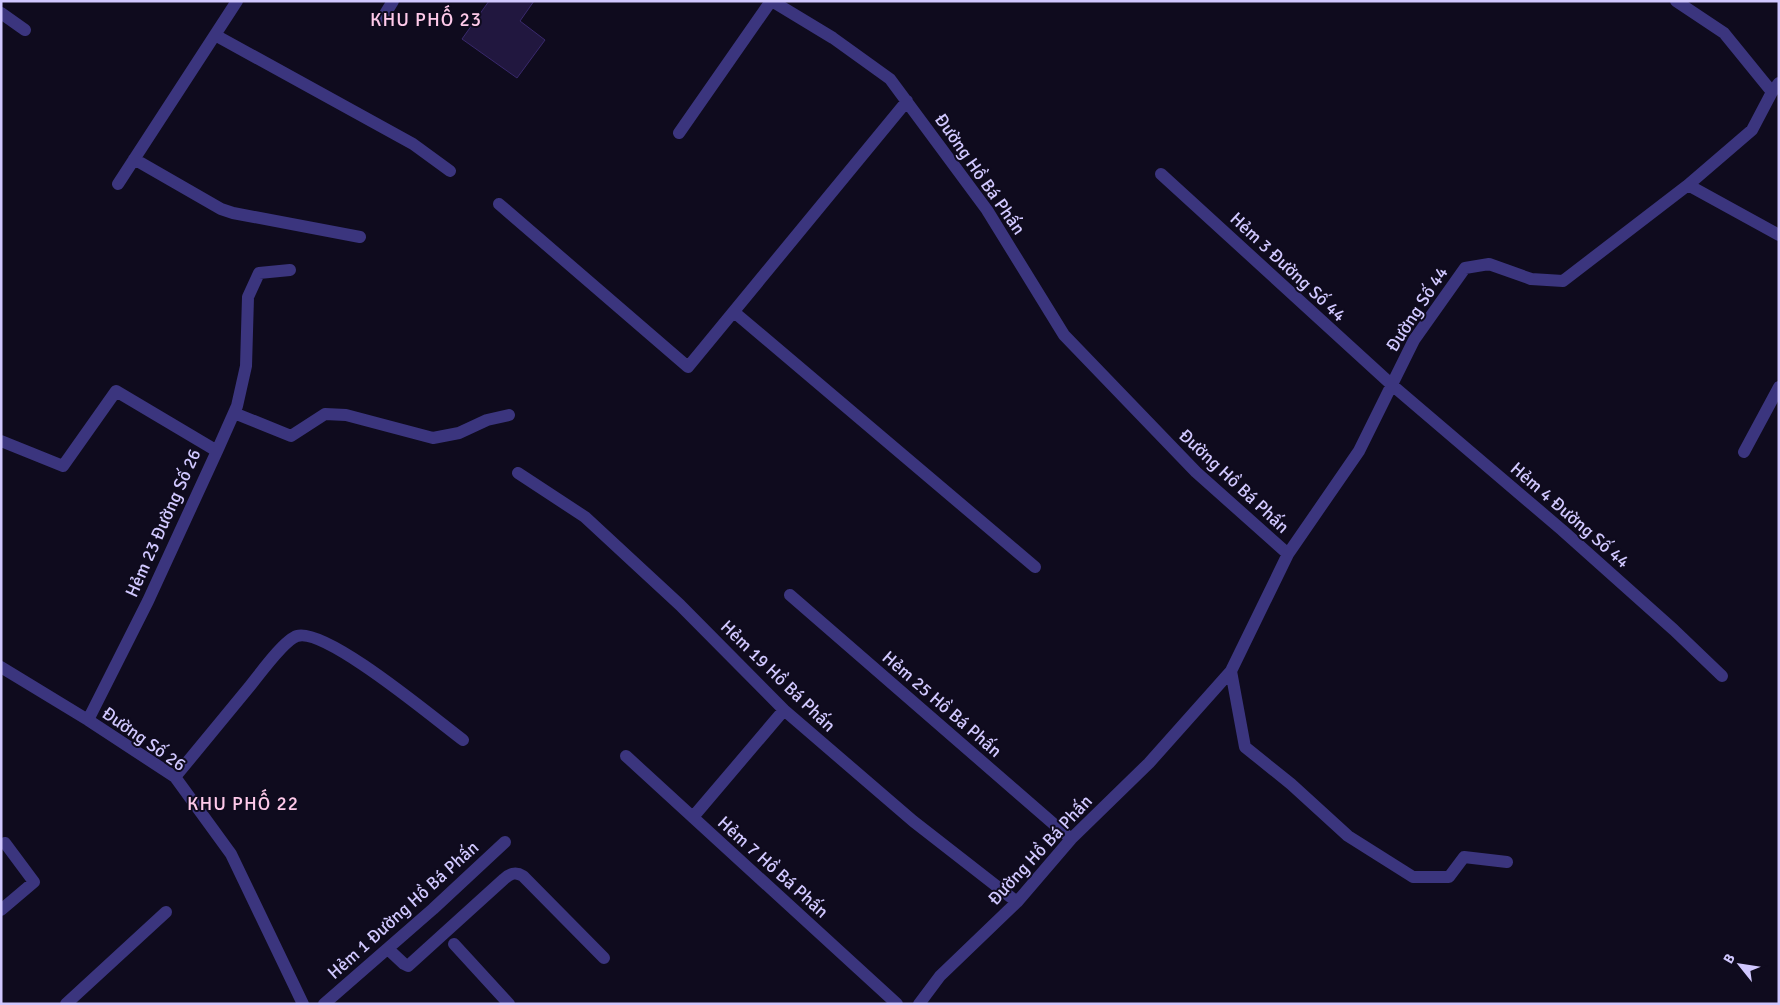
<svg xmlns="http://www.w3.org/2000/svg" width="1780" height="1005" font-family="Signika,sans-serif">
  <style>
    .building { fill: #21173f; stroke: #39296c }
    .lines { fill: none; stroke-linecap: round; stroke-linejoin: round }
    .minor { stroke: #3b357e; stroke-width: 12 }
    .labels { text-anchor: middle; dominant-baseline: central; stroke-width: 4; stroke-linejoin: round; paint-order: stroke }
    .street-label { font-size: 18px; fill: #d1c8ff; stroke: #0f0b1e }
    .neighbourhood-label { font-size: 19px; letter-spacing: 1px; fill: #ffcaea; stroke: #0f0b1e }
  </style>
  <rect width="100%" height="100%" fill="#0f0b1e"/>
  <path class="building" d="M489,1H534L520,21L545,40L517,78L462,39Z"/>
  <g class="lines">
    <path class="minor" d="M772,1L833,38L890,79L987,210L1064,335L1196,472L1288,554
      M1676,1L1724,33L1772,92
      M1,13L25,30
      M382,19L393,1
      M215,35L413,144L450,171
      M679,133L771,1
      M134,159L221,209L233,213L360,237
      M1161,174L1392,385L1562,530L1674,630L1722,676
      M118,184L237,1
      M1688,185L1779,235
      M499,204L688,367L907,101
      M734,312L1035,567
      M234,413L291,436L325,414L346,415L433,438L459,433L487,420L509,415
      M1,441L63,466L116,391L217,451L148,601L88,720
      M217,451L237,406L246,366L248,297L259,273L290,270
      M1744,452L1779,387
      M518,473L585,517L680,605L784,710L913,821L1017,902
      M790,595L1071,839
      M1,667L88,720L175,777L231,854L303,1004
      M1231,671L1245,747L1291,784L1348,836L1413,877H1449L1464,857L1507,862
      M626,756L897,1004
      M175,777C200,747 225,716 250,686C259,675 284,640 297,636C326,627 436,720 463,740
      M693,817L784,710
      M1,910L34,882L5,843
      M454,944L509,1004
      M388,949L404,964L408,966L504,879C510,874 515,871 523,876L604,958
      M66,1004L166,912
      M324,1004L433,909L505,842
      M919,1004L940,976L1017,902L1071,839L1149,763L1231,671L1288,554L1359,451L1414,340L1465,268L1489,264L1531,279L1563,281L1688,185L1752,130L1772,92L1779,83"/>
  </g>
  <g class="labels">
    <g class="street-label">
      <text transform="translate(980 174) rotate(55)">Đường Hồ Bá Phấn</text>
      <text transform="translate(1288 267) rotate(43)">Hẻm 3 Đường Số 44</text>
      <text transform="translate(1417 309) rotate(-57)">Đường Số 44</text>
      <text transform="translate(1234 481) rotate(43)">Đường Hồ Bá Phấn</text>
      <text transform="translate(1570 515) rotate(41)">Hẻm 4 Đường Số 44</text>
      <text transform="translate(163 523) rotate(-66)">Hẻm 23 Đường Số 26</text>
      <text transform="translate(778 676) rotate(44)">Hẻm 19 Hồ Bá Phấn</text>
      <text transform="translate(942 704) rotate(41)">Hẻm 25 Hồ Bá Phấn</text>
      <text transform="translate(144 739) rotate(35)">Đường Số 26</text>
      <text transform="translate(1040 850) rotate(-47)">Đường Hồ Bá Phấn</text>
      <text transform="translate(773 867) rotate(42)">Hẻm 7 Hồ Bá Phấn</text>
      <text transform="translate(403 910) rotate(-42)">Hẻm 1 Đường Hồ Bá Phấn</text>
    </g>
    <g class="neighbourhood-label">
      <text x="426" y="20">KHU PHỐ 23</text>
      <text x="243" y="804">KHU PHỐ 22</text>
    </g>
  </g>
  <rect width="1780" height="1005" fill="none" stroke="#d1c8ff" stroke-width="5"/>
  <g transform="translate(1740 965) rotate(300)" stroke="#0f0b1e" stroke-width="4" paint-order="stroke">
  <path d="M0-4L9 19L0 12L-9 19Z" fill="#d1c8ff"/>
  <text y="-8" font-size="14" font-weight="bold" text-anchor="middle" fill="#d1c8ff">B</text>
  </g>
</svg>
